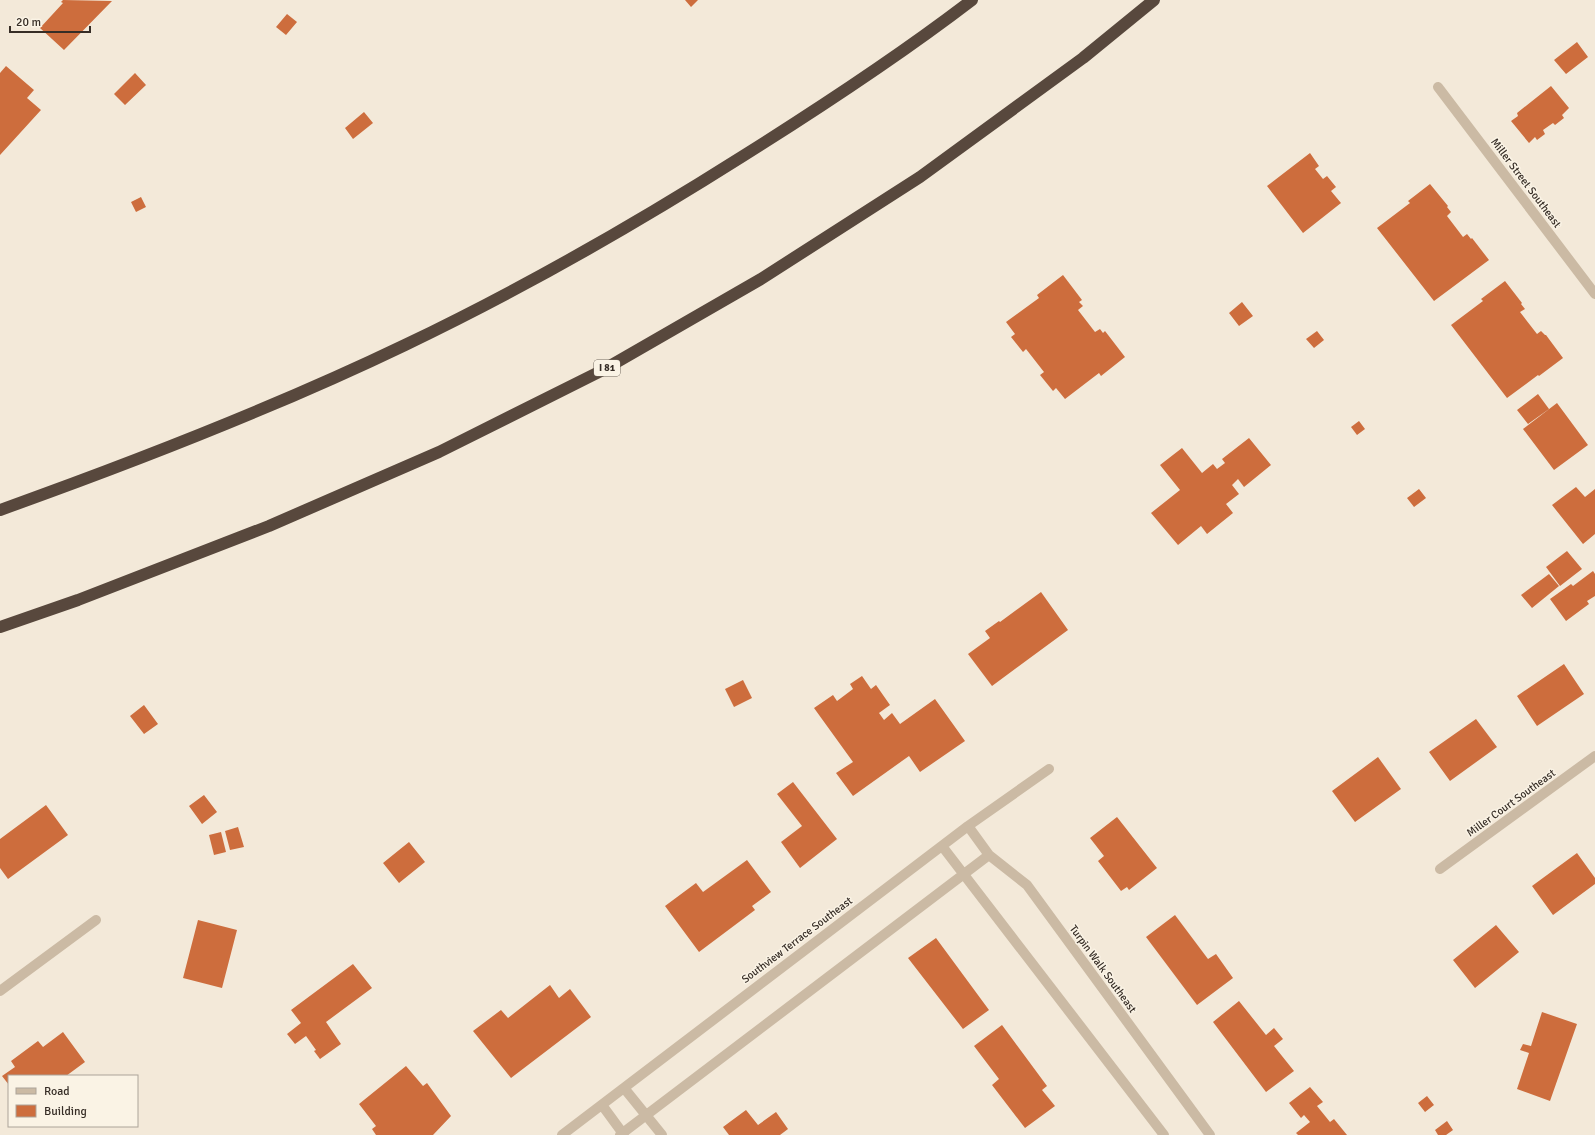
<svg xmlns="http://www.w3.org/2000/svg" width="1595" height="1135" font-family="Signika,sans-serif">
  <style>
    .building { fill: #cd6d3d }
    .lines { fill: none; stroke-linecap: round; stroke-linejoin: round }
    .street { stroke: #cbbaa4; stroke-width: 10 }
    .highway { stroke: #58483d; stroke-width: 12 }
    .labels { text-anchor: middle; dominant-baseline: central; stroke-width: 3; stroke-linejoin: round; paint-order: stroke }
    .shield { fill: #faf3e5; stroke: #71685f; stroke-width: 1 }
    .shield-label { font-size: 10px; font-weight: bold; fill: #362d26 }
    .street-label { font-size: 11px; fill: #362d26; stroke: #faf3e5 }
  </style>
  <rect width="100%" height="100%" fill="#f3e9d9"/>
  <path class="building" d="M63,0L112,1L64,50L40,28L63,3L61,2Z
    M685,0H698L691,7Z
    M287,14L297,22L286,35L276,27Z
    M1577,42L1588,57L1566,74L1554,60Z
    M6,66L34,90L27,98L41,110L0,155V73Z
    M135,73L146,85L125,105L114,94Z
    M1551,86L1569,108L1562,115L1564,118L1555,125L1553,123L1543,130L1545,134L1537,140L1535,137L1529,143L1511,121L1518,116L1517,113Z
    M364,112L373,123L353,139L345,128Z
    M1310,153L1319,166L1315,169L1323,179L1327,176L1336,187L1331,191L1341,203L1303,233L1267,186Z
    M1430,184L1448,206L1447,207L1451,212L1447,216L1463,237L1467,234L1471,239L1472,238L1489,260L1434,301L1377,228L1410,203L1408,201Z
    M141,197L146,207L136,212L131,202Z
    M1063,275L1082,300L1079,302L1083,306L1078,310L1095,332L1100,329L1103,333L1105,331L1125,357L1101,376L1099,373L1065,399L1056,388L1053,391L1040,375L1044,372L1026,349L1023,352L1011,337L1015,334L1006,322L1039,298L1037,295Z
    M1505,281L1522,303L1521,304L1525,309L1520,312L1537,334L1541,331L1545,335H1546L1563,358L1539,376L1538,375L1507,398L1451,325L1483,301L1481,299Z
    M1242,302L1253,316L1239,326L1229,313Z
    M1317,331L1324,340L1314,348L1306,339Z
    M1538,394L1549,409L1528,424L1517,410Z
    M1557,403L1588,445L1554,470L1523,429Z
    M1359,421L1365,429L1357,435L1351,427Z
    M1249,438L1271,465L1244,487L1238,479L1232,485L1239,494L1226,504L1233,513L1207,534L1201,526L1178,545L1151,513L1180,490L1160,465L1182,448L1202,473L1213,464L1217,469L1225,463L1222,459Z
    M1576,487L1585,497L1595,489V534L1583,544L1552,505Z
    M1419,489L1426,498L1414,507L1407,498Z
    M1567,551L1582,569L1560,586L1546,567Z
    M1593,571L1595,574V596L1587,601L1589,604L1566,621L1550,599L1571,584L1573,586Z
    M1549,574L1559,586L1532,608L1521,595Z
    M1041,592L1068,630L992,686L968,654L990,638L985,631L999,621L1000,622Z
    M1564,664L1584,694L1537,726L1517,696Z
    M862,676L871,689L876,685L890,705L879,713L884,720L892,713L900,724L935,699L965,741L920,772L909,756L853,796L836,773L853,762L814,708L833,695L837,701L853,689L850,684Z
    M743,680L752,698L734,707L725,689Z
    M144,705L158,724L144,734L130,716Z
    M1476,719L1497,747L1450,781L1429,752Z
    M1378,757L1401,789L1355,822L1332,791Z
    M793,782L837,839L800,868L781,842L802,826L777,794Z
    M204,795L217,812L202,824L189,806Z
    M46,805L68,835L8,879L0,868V839Z
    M1117,817L1157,868L1129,890L1127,887L1121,891L1098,861L1104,856L1090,838Z
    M238,827L244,847L230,850L225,831Z
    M221,832L226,852L214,855L209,835Z
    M409,842L425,862L399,883L383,863Z
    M1577,853L1595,878V884L1553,915L1532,886Z
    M747,860L771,892L752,906L755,910L699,952L665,906L696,883L703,892Z
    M1175,915L1208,959L1216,954L1233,978L1197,1005L1146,937Z
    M198,920L237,930L222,988L183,978Z
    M1496,925L1519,952L1475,988L1453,960Z
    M936,938L989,1010L963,1029L908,958Z
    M353,964L372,988L326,1022L341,1044L320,1059L314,1051L316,1050L306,1036L295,1044L287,1034L301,1023L291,1010Z
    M550,985L559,998L570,989L591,1017L511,1078L473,1031L501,1010L508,1018Z
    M1239,1001L1266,1035L1274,1028L1283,1039L1274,1046L1294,1071L1266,1092L1213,1022Z
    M1542,1012L1577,1024L1550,1101L1517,1089L1529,1053L1520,1050L1523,1044L1531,1046Z
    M1002,1025L1047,1086L1042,1090L1055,1106L1025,1128L992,1085L999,1079L974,1046Z
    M63,1032L85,1062L66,1076H9V1085L2,1076L15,1067L11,1061L38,1041L43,1047Z
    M406,1066L423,1086L427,1083L451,1116L433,1135H376L372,1129L376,1126L359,1104Z
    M1310,1087L1323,1102L1317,1106L1330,1122L1334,1119L1347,1135H1298L1296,1133L1310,1122L1304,1115L1301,1118L1289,1103Z
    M1427,1096L1434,1105L1425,1112L1418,1103Z
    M746,1110L758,1125L776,1112L788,1129L780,1135H729L723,1127Z
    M1447,1121L1453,1130L1446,1135H1438L1435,1130Z"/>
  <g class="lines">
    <path class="street" d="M1438,87L1595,294
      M968,826L989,855L1027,885L1210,1135
      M942,846L1164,1135
      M1440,869L1595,756
      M0,991L96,920
      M624,1088L662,1135
      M602,1105L624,1135
      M562,1135L968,826L1049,769
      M620,1135L989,855"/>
    <path class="highway" d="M0,510C137,461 274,408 405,345C522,289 634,225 743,156C821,107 899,56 972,0
      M0,627L78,600L269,526L439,452L603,370L761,279L920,177L1083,58L1154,0"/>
  </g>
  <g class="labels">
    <rect class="shield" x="594" y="360" width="26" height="16" rx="3"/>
    <g class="shield-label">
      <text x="607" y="368">I 81</text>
    </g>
    <g class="street-label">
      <text transform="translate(1526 183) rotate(53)">Miller Street Southeast</text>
      <text transform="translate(1511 803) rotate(-36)">Miller Court Southeast</text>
      <text transform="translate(797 940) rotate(-37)">Southview Terrace Southeast</text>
      <text transform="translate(1103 969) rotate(54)">Turpin Walk Southeast</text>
    </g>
  </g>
  <rect x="8" y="1075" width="130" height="52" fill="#faf3e5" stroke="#aca499"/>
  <rect x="16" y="1088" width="20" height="6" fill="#cbbaa4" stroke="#aca499"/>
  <text x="44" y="1095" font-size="12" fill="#362d26">Road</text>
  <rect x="16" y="1105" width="20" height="12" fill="#cd6d3d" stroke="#aca499"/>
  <text x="44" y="1115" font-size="12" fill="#362d26">Building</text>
  <path d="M10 26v6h80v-6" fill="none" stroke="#362d26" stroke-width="2"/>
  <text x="16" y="26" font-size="12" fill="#362d26" stroke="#faf3e5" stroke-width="3" paint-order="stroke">20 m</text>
</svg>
